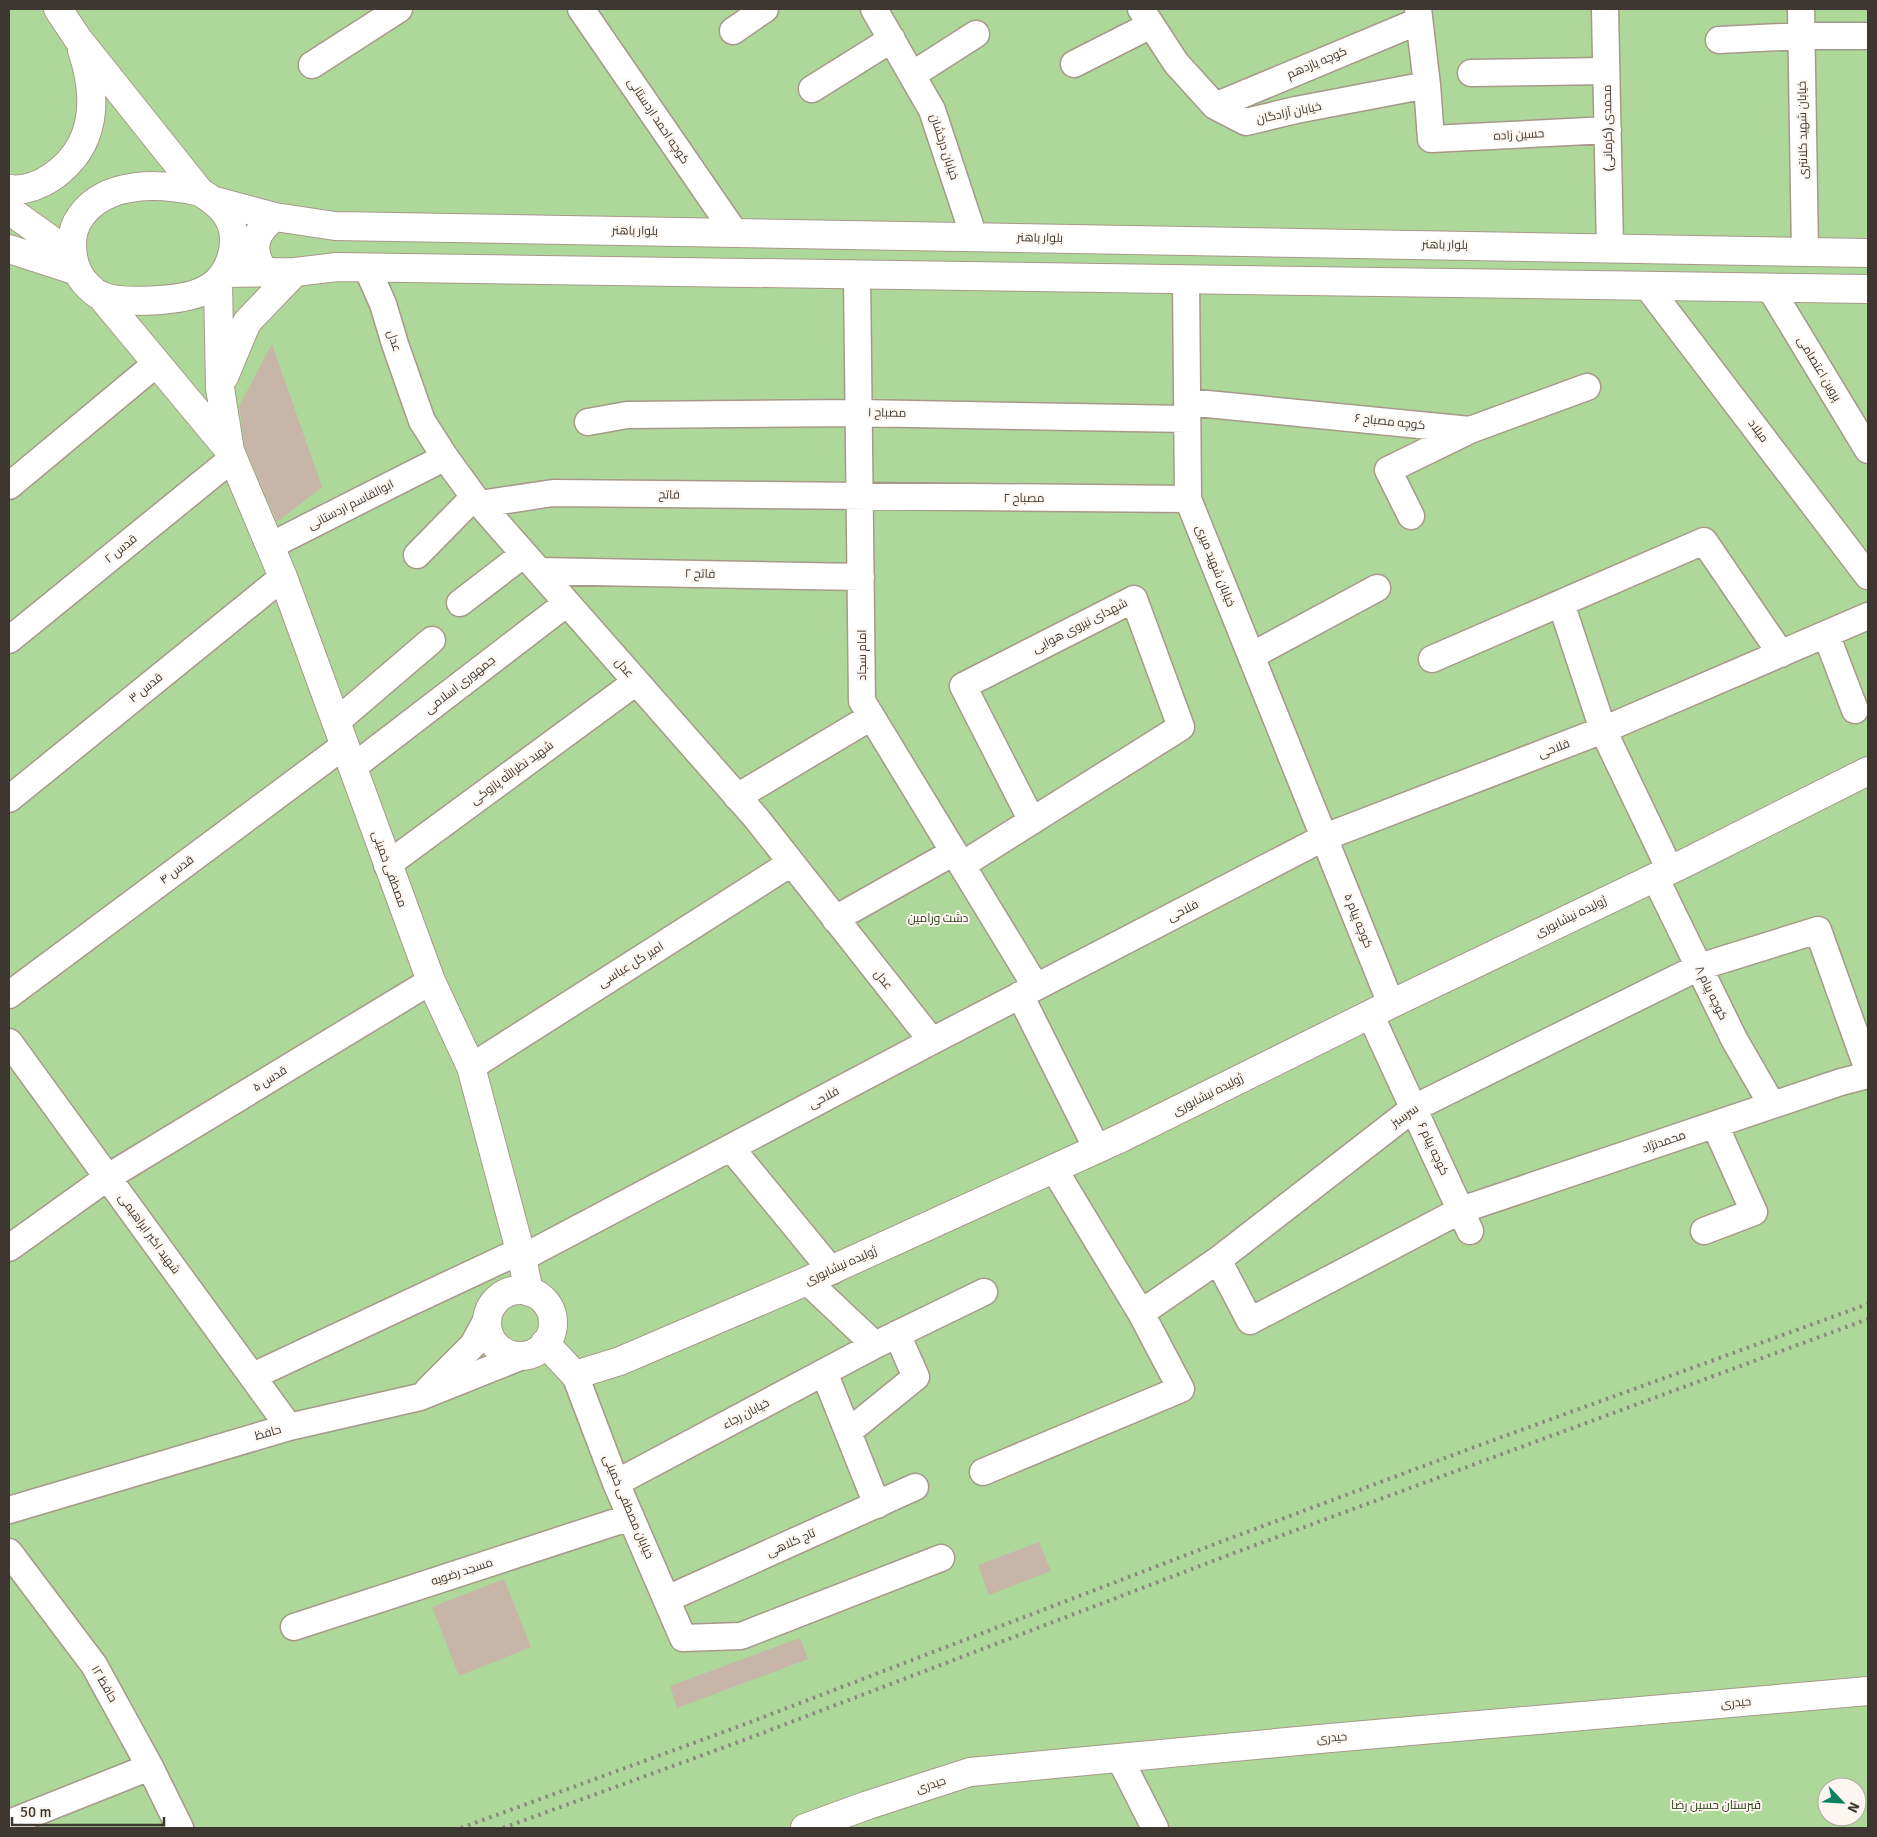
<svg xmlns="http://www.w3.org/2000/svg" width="1877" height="1837" font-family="Signika,Cairo,sans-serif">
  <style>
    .green { fill: #add89a; fill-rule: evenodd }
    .building { fill: #c7b6a7 }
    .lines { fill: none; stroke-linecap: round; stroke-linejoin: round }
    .minor-casing { stroke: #a89889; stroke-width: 29 }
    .major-casing { stroke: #a89889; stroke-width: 30 }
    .minor { stroke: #fff; stroke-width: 26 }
    .major { stroke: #fff; stroke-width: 28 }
    .rail { stroke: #8e8680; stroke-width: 4; stroke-dasharray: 2.5 5; stroke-linecap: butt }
    .labels { text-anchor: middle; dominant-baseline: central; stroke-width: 4; stroke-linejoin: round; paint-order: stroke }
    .street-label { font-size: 12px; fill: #3e3630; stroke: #fdf5ef }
    .park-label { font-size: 12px; fill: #1e3b0e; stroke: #fdf5ef }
  </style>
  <rect width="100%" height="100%" fill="#fdf5ef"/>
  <path class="green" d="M9,9H1868V1828H9ZM1827,1787H1857V1817H1827Z"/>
  <path class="building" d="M272,344L322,487L277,522L245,447L239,406Z
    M1039,1542L1051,1571L989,1595L978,1565Z
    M504,1579L531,1647L459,1676L432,1607Z
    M800,1638L808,1659L677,1708L670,1686Z"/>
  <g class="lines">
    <defs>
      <path id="minor" d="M581,9L735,233
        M874,9L932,110L974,237
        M1141,9L1176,63L1215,106L1246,122L1296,110L1427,85
        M1418,9L1427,85L1431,139L1608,130
        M1605,9L1610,248
        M1801,9L1805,252
        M733,31L765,9
        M1719,40L1802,36H1868
        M1074,64L1151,25
        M312,65L399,9
        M1471,73L1606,71
        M912,75L976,34
        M812,89L892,39
        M1215,106L1419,21
        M367,268L383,304L395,344L422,421L445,457L474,497L757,819L932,1041
        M857,275L862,701L1036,987
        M1186,280L1188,499L1391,1004
        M1647,286L1868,576
        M1770,288L1868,450
        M1187,402L1470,430L1587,387
        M588,422L627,415L858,413L1187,419
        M9,486L157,363
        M480,504L553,493L1188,499
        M1411,516L1388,470L1470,430
        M270,546L432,464
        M417,555L474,497
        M539,571L861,577
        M460,603L524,554
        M1561,603L1603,730L1670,870
        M1826,634L1855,710
        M9,640L233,458
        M1251,656L1377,588
        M1432,659L1704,541L1781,654
        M336,722L432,640
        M353,767L567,603
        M737,797L871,717
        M9,799L283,577
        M387,865L636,682
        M962,865L1181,727L1134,599L963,686L1032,821
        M1655,877L1734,1039L1772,1105
        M835,919L954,852
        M9,995L345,745
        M1020,995L1097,1149
        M1370,1014L1470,1231
        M9,1042L289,1427
        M471,1067L791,863
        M731,1148L832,1271
        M1704,1231L1754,1212L1715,1125
        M9,1248L108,1177L431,981
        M522,1258L932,1041L1325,837L1603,730L1868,616
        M1218,1260L1250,1321L1461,1210L1841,1082L1868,1075
        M807,1281L875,1345
        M1141,1313L1218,1260L1414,1108L1699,967L1818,930L1868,1070
        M824,1372L877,1505
        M575,1375L616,1483L683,1638L741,1636L941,1558
        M253,1376L520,1251
        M428,1390L473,1345L487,1319
        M848,1432L916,1377L897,1334
        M983,1472L1181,1389L1141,1313L1054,1169
        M616,1483L875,1345L984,1292
        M9,1510L289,1427L420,1397L525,1355
        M9,1552L94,1665L150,1767L180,1828
        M667,1599L915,1487
        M294,1627L631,1517
        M1120,1759L1155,1828
        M9,1823L150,1767"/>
      <path id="major" d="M58,9L78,39L200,192C210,198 219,204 226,214C243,239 231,279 203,291C183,301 120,305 99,295C95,293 90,288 87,285C76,274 72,259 72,244C72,234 75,224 81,216C107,180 161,183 200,192
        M9,189C24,191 40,185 52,177C97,146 98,98 82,50
        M215,201L275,217L335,226L1868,253
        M9,210L72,255
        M9,249L77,271
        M224,273L295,272L337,267L1868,289
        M265,273C249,250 253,233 275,217
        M218,281L220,388L230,451L283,577L431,981L471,1067L522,1258L529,1292
        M100,295L229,450
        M224,377L247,322L295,272
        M487 1323a33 33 0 1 1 66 0a33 33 0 1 1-66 0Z
        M545,1343L575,1375L620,1361L807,1281L1121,1138L1391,1004L1685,863L1868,771
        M805,1828L868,1805L970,1772L1319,1739L1868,1691"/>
    </defs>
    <use href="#minor" class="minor-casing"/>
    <use href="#major" class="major-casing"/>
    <use href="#minor" class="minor"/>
    <use href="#major" class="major"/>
    <path class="rail" d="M461,1828L740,1726L1228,1539L1469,1449L1868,1304
      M503,1828L744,1740L1234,1553L1868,1319"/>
  </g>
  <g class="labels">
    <g class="street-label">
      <text transform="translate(1317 63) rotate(-23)">کوچه یازدهم</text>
      <text transform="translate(1289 113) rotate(-12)">خیابان آزادگان</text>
      <text transform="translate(658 121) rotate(56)">کوچه احمد اردستانی</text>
      <text transform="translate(1608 128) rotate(-91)">محمدی (کرمانی)</text>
      <text transform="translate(1803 130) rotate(-91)">خیابان شهید کلانتری</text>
      <text transform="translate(1519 135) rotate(-3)">حسین زاده</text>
      <text transform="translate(944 147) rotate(72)">خیابان درخشان</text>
      <text transform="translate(635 231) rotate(1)">بلوار باهنر</text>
      <text transform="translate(1040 238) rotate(1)">بلوار باهنر</text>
      <text transform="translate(1445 245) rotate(1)">بلوار باهنر</text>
      <text transform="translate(394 341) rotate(72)">عدل</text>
      <text transform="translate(1819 369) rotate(59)">پروین اعتصامی</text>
      <text transform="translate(887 413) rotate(1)">مصباح ۱</text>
      <text transform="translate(1390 422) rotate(6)">کوچه مصباح ۶</text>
      <text transform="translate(1758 431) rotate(53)">میلاد</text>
      <text transform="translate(669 495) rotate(1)">فاتح</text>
      <text x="1024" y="498">مصباح ۲</text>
      <text transform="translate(351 505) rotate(-27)">ابوالقاسم اردستانی</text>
      <text transform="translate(121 549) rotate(-39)">قدس ۲</text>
      <text transform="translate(1215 566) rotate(68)">خیابان شهید میری</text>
      <text transform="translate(700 574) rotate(1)">فاتح ۲</text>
      <text transform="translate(1080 626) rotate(-27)">شهدای نیروی هوایی</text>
      <text transform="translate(862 655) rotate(-90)">امام سجاد</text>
      <text transform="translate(624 668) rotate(49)">عدل</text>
      <text transform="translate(460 685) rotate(-38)">جمهوری اسلامی</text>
      <text transform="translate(146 688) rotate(-39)">قدس ۳</text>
      <text transform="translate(1554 749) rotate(-21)">فلاحی</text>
      <text transform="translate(512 773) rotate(-36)">شهید نظرالله پازوکی</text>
      <text transform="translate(389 869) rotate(70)">مصطفی خمینی</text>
      <text transform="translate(177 870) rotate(-37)">قدس ۴</text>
      <text transform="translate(1183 911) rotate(-27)">فلاحی</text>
      <text transform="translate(1571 917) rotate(-26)">ژولیده نیشابوری</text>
      <text transform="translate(1358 921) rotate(68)">کوچه پیام ۵</text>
      <text transform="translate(631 965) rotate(-32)">امیر گل عباسی</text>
      <text transform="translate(883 980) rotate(51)">عدل</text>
      <text transform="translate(1711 993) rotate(64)">کوچه پیام ۸</text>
      <text transform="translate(270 1079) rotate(-31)">قدس ۵</text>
      <text transform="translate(1208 1095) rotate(-27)">ژولیده نیشابوری</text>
      <text transform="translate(824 1098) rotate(-28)">فلاحی</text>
      <text transform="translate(1405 1116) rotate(-35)">سرسبز</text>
      <text transform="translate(1664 1142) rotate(-19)">محمدنژاد</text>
      <text transform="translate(1433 1149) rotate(65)">کوچه پیام ۶</text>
      <text transform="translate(149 1234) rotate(54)">شهید اکبر ابراهیمی</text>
      <text transform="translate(841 1266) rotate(-24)">ژولیده نیشابوری</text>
      <text transform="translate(746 1414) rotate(-28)">خیابان رجاء</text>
      <text transform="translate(268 1433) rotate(-16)">حافظ</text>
      <text transform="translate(628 1507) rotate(67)">خیابان مصطفی خمینی</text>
      <text transform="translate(791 1543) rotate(-24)">تاج کلاهی</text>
      <text transform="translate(462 1572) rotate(-18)">مسجد رضویه</text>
      <text transform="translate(104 1684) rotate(60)">حافظ ۱۲</text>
      <text transform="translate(1736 1703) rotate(-5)">حیدری</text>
      <text transform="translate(1332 1738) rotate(-5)">حیدری</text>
      <text transform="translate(931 1785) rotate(-18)">حیدری</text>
    </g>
    <g class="park-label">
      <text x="938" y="918">دشت ورامین</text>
      <text x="1716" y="1805">قبرستان حسین رضا</text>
    </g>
  </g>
  <rect width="1877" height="1837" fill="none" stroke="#3e3630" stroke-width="20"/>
  <g transform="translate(1842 1802) rotate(115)"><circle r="24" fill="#fdf5ef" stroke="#b1a9a3"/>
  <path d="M0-4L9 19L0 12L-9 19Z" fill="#0b815f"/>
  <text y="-8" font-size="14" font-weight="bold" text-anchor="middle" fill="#3e3630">N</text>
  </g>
  <path d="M12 1817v8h152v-8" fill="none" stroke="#3e3630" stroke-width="2.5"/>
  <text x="20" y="1817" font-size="15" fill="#3e3630" stroke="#fdf5ef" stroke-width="4" paint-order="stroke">50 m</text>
</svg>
